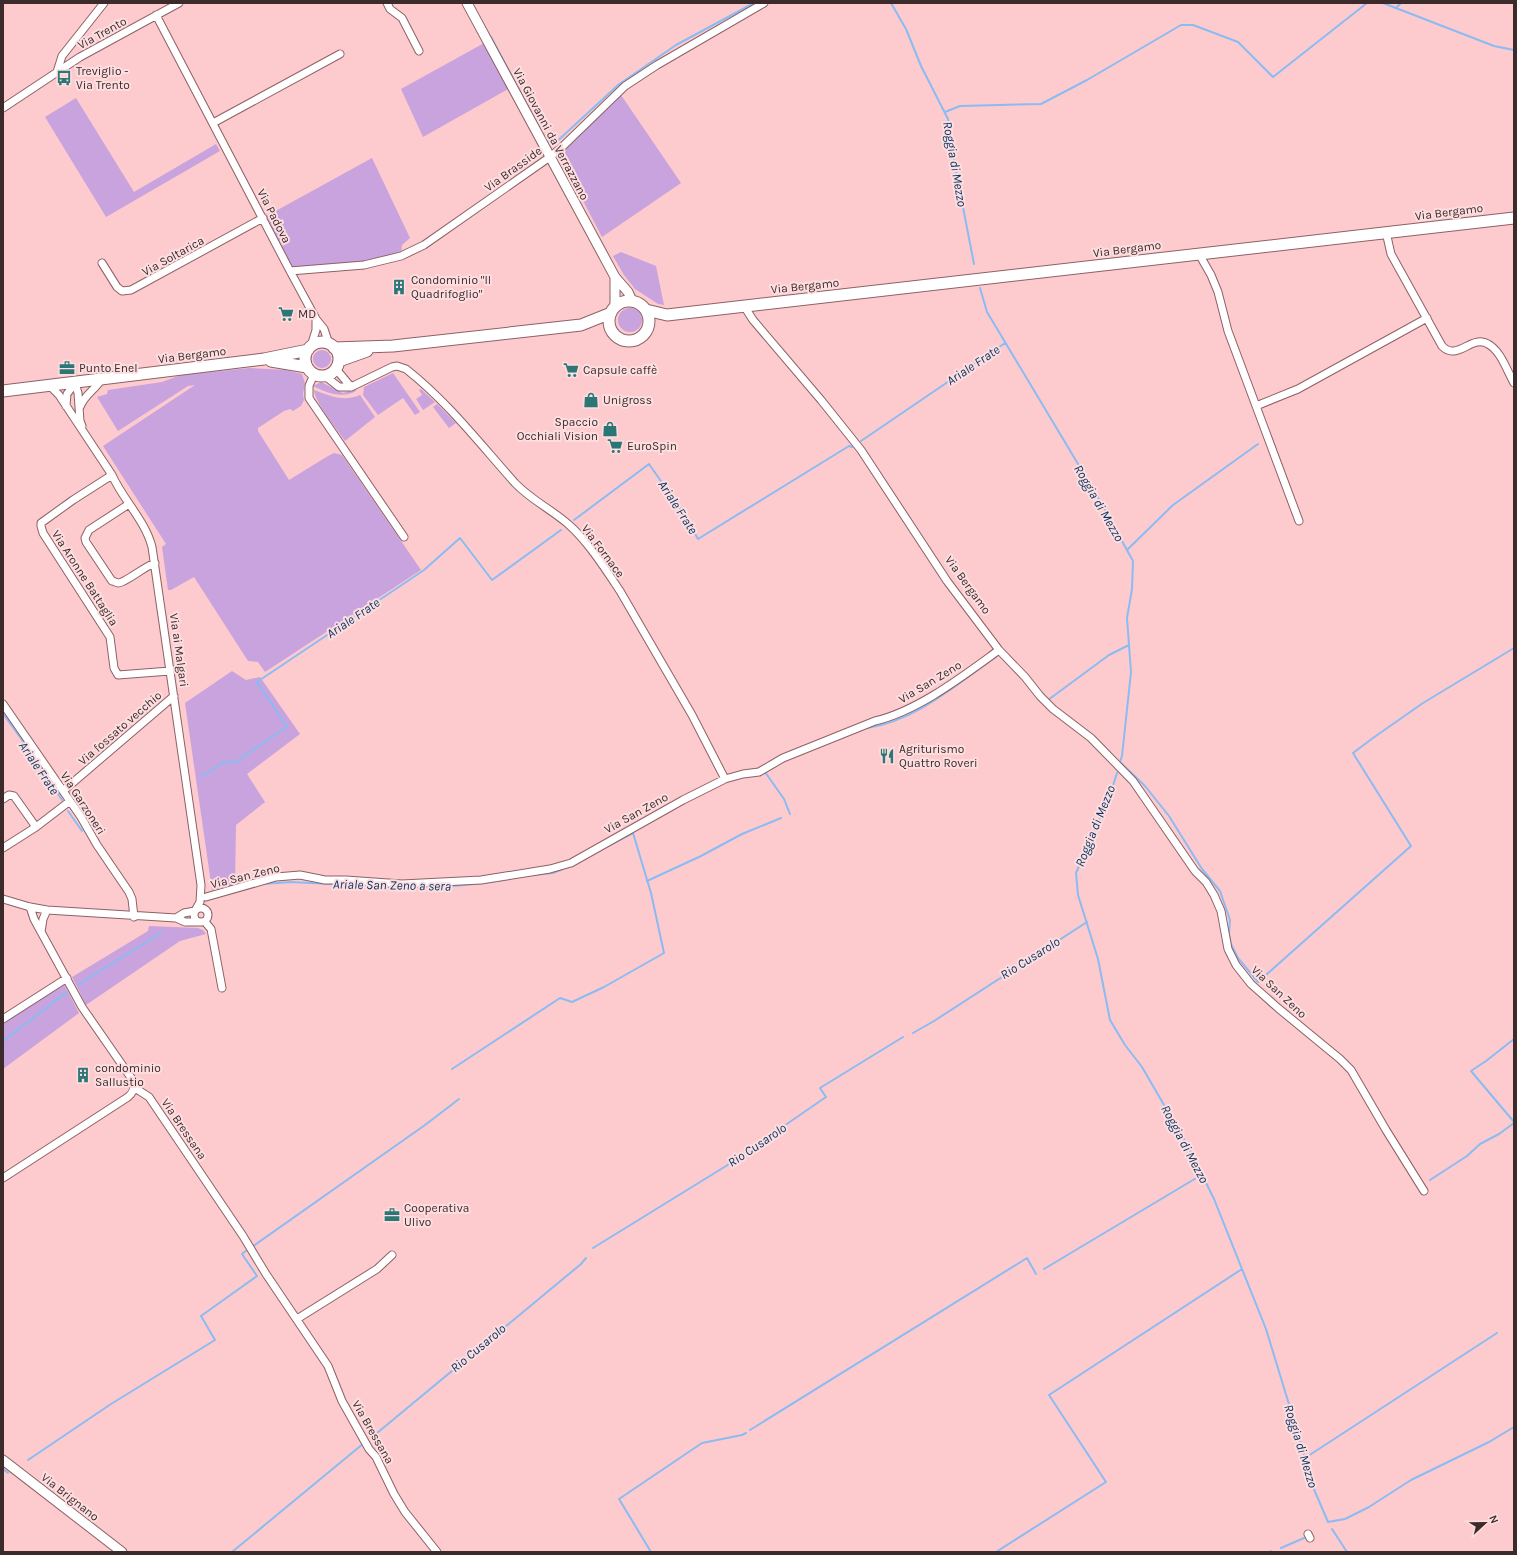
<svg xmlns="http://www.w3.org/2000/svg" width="1517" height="1555" font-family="Karla,sans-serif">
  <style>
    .green { fill: #c8a3dd }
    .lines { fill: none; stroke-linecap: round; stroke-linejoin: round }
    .stream { stroke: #8bbbf3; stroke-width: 2 }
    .street-casing { stroke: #8d6164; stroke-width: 9 }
    .secondary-casing { stroke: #8d6164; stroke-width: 11 }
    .primary-casing { stroke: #8d6164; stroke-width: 13 }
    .street { stroke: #fff; stroke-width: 7 }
    .secondary { stroke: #fff; stroke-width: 9 }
    .primary { stroke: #fff; stroke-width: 11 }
    .labels { text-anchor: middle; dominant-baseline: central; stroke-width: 4; stroke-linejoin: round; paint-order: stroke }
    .street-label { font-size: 12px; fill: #3d2a2b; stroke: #fddee0 }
    .poi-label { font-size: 12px; fill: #3d2a2b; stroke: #fddee0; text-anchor: start }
    .water-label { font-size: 13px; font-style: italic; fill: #0c3662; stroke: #fddee0 }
  </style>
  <rect width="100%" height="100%" fill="#fdcbce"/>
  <path class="green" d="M486,42L510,88L423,137L401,89Z
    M621,95L681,183L602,237L558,153L591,120Z
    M76,98L134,192L216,144L220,151L106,217L45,117Z
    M372,158L410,238L402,245L401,256L290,271L263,218Z
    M621,252L656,266L664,305L658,304L635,289L624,275L613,256Z
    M618 320a12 12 0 1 1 24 0a12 12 0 1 1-24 0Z
    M313 359a9 9 0 1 1 18 0a9 9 0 1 1-18 0Z
    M250,368L286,370L302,374L305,383L303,394L304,400L301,406L293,411L290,409L284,411L258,428V431L289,480L328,456L334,453L342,455L421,570L265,672L258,662L248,661L194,577L171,590H168L162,547L166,544L103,446L195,385L188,386L118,431L97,397L107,394L108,390L162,382L181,375Z
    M393,373L420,412L415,415L403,398L378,415L363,395L364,387Z
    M321,382L343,393L356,389V391C342,399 327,393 313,386Z
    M421,389L435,402L423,410L416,399L422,395L419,390Z
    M314,390C330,396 343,402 360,395L375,417L345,441C337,429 315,403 314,390Z
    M437,404L456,423L449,428L433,407Z
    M232,671L246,680L260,677L300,734L247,774L265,802L236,825L235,885L212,890L185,703Z
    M149,926L198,928L203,930L206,934L180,941L86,1005L72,977L148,931Z
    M64,984L79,1013L3,1069V1024Z"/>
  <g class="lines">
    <path class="stream" d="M891,3L906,29L921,66L948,119L954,161L974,264
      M1383,3L1494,46L1514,50
      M1396,8L1401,3
      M491,37L540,129
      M945,112L960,106L1041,104L1087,80L1181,25H1193L1238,42L1273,77L1367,3
      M546,140L552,146L618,85L676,45L754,3
      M980,288L987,312L1096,494L1133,561L1132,589L1127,618L1131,672L1122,756L1120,762
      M861,441L1005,343
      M574,520L649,464L686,517L698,539L849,446L852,447
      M1127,550L1173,505L1258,444
      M1048,700L1109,655L1129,645
      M4,715L38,762L62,800
      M867,728C918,720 956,684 997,656
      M1120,762L1145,786L1169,816L1202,869L1220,891L1230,920L1229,934L1231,944L1238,958L1258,982L1411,846L1353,753L1373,738L1423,703L1514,648
      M766,771L765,772L784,799L790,814
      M1117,773L1110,795L1076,873L1078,895L1098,959L1110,1020L1125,1045L1142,1067L1189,1148L1214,1199L1266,1329L1299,1437L1313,1487L1328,1522L1345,1519L1369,1507L1411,1480L1489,1442L1514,1427
      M201,777L221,764L230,761L234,763L287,727L257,682L424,570L460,538L492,580L561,530
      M68,811L82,831
      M534,875L553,873L563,869
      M647,881L701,856L742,834L781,818
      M263,884L291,882L389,887
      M407,887C442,888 475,885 510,879
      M78,985L162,932
      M913,1033L934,1021L1087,922
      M1514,1039L1486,1061L1471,1071L1514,1122
      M3,1041L67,992
      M452,1069L560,998L572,1002L604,987L664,953L651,893L633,833L606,847
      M1430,1180L1467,1156L1480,1144L1499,1134L1514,1123
      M252,1247L425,1125L459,1099
      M593,1248L726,1166L826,1097L820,1088L903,1037
      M1044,1269L1203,1174
      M750,1430L1027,1258L1036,1274
      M371,1438L581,1264L586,1258
      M1305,1458L1497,1333
      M28,1460L111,1404L215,1340L201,1316L257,1276L242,1254L247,1250
      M3,1469L8,1473
      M1332,1529L1347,1552
      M1281,1548L1304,1538
      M1271,1551V1552
      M232,1552L364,1443
      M651,1552L619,1499L702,1443L742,1435L746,1433
      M996,1552L1106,1482L1049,1395L1242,1269"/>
    <defs>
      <path id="street" d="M387,3L390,9L402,18L419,51
        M156,15L290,271L316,319L324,329L329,344
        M57,72L62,56L104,3
        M3,108L80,57L179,3
        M213,123L340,54
        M1386,232L1391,254L1442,346C1457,362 1472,334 1488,344C1501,351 1507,371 1514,383
        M1199,254L1211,275L1218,292L1228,331L1299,521
        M102,263L117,287L122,291L131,290L263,218
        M290,271L364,265L401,256L424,245L547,159L561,148L625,86L657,65L764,3
        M744,306L753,320L821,400L861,450L947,581L999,650
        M311,346L316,330V319
        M336,369L351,387
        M314,374L309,386V398L404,537
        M325,376L339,387H351L392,367L397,366L406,369C448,402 480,444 515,483C531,500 551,509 568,524C587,540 606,570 620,591L692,715L725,779
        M50,386L59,395L112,475C123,500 145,520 152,547L201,885L200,902L196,909
        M66,406L67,394L75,383L78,393L80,421L82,426
        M1256,406L1298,389L1427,318
        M80,407C84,395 95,390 101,380
        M112,475L73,500L41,523V526L43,533L110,637L114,668L118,675L170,671
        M129,504L89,530L85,538L86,542L112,581C114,581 117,583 118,583C125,583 145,566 155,563
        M3,704L81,817L97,845L129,892L132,899L134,917
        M63,791L174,696
        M3,799L9,795L14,796L36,827
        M3,848L36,827L70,801
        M206,897L276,877L300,875L325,880H346L402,884L481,880L550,869L571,863L683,800L725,779L743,774L759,772L783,758L875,721C918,711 963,676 999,650L1025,677L1040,696L1053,709L1091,738L1133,781L1195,871L1206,882L1214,895L1221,911L1228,949L1236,965L1251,984L1278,1008L1340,1059L1351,1070L1386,1130L1424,1191
        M3,899L30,907L47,910L176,918L185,922H198
        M194 915a7 7 0 1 1 14 0a7 7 0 1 1-14 0Z
        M176,918L184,913L195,911
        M205,922L211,929L222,988
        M41,932L43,919L47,910
        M3,1019L67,978
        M135,1088L149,1097L243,1236L266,1274L328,1366L342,1401L369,1449L376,1457L394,1494L405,1512L437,1552
        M3,1178L128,1097C133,1093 135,1089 134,1082L82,1007L34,919L30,907
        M297,1319L377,1269L392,1255
        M1308,1534L1310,1538"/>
      <path id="secondary" d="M467,3L615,277L628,292L632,301
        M615,277V307
        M3,1460L122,1552"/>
      <path id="primary" d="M609 321a20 20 0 1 1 40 0a20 20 0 1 1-40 0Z
        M646,310L667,315L1514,218
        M305 359a17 17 0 1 1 34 0a17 17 0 1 1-34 0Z
        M334,348L393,346L581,325L611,313
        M271,361L307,367
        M339,361L367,351
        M3,391L264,359L308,350"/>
    </defs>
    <use href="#street" class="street-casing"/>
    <use href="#secondary" class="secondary-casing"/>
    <use href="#primary" class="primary-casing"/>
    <use href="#street" class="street"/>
    <use href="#secondary" class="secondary"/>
    <use href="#primary" class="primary"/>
  </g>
  <defs>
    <symbol id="bus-bare" viewBox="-9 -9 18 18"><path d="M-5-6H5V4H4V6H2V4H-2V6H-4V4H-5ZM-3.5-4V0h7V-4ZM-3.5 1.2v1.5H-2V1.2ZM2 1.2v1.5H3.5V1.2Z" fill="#2c7675" stroke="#fddee0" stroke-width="2.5" paint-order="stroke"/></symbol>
    <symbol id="building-bare" viewBox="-9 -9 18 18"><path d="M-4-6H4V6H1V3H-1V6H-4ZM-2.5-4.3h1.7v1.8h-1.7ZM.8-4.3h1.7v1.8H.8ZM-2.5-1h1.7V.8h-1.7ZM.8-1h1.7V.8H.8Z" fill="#2c7675" stroke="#fddee0" stroke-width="2.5" paint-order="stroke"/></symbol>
    <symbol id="supermarket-bare" viewBox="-9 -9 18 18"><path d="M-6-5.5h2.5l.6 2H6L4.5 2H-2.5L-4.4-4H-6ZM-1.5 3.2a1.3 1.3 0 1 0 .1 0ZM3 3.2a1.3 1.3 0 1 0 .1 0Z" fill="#2c7675" stroke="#fddee0" stroke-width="2.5" paint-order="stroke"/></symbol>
    <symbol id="office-bare" viewBox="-9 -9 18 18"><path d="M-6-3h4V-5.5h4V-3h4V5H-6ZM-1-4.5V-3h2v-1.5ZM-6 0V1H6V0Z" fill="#2c7675" stroke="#fddee0" stroke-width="2.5" paint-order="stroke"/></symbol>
    <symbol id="shop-bare" viewBox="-9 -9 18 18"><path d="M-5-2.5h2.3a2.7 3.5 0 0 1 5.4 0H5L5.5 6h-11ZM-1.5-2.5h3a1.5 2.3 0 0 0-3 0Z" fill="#2c7675" stroke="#fddee0" stroke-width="2.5" paint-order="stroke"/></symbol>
    <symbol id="restaurant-bare" viewBox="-9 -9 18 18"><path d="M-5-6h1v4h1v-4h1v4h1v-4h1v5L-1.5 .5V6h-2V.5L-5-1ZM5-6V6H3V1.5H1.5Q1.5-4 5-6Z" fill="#2c7675" stroke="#fddee0" stroke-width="2.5" paint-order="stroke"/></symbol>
  </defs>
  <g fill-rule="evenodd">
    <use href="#bus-bare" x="53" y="67" width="22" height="22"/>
    <use href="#building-bare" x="388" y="276" width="22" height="22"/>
    <use href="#supermarket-bare" x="275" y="303" width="22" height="22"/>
    <use href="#office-bare" x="56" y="357" width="22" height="22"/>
    <use href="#supermarket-bare" x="560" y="359" width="22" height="22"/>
    <use href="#shop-bare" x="580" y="389" width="22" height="22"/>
    <use href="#shop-bare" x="599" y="418" width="22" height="22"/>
    <use href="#supermarket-bare" x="604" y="435" width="22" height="22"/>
    <use href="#restaurant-bare" x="876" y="745" width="22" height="22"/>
    <use href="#building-bare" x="72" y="1064" width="22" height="22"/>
    <use href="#office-bare" x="381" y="1204" width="22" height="22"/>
  </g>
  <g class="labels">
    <g class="street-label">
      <text transform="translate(102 33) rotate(-29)">Via Trento</text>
      <text transform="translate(551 134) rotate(62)">Via Giovanni da Verrazzano</text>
      <text transform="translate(513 169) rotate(-36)">Via Brasside</text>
      <text transform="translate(1449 212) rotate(-7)">Via Bergamo</text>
      <text transform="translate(274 216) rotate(63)">Via Padova</text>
      <text transform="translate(1127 249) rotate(-7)">Via Bergamo</text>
      <text transform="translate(173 256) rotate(-29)">Via Soltarica</text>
      <text transform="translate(805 286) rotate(-6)">Via Bergamo</text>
      <text transform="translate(192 355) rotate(-7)">Via Bergamo</text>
      <text transform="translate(603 551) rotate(53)">Via Fornace</text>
      <text transform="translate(85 578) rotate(57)">Via Aronne Battaglia</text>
      <text transform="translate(968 585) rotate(54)">Via Bergamo</text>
      <text transform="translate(179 650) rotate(82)">Via ai Malgari</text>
      <text transform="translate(930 682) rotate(-31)">Via San Zeno</text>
      <text transform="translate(120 728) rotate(-41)">Via fossato vecchio</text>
      <text transform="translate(83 803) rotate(57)">Via Garzoneri</text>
      <text transform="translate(636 813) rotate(-29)">Via San Zeno</text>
      <text transform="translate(245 876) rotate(-14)">Via San Zeno</text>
      <text transform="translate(1279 992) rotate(43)">Via San Zeno</text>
      <text transform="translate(184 1129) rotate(56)">Via Bressana</text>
      <text transform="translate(373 1432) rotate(60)">Via Bressana</text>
      <text transform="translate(70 1497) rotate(38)">Via Brignano</text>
    </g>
    <g class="poi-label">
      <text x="76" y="71">Treviglio -<tspan x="76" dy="14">Via Trento</tspan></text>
      <text x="411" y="280">Condominio "Il<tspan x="411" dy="14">Quadrifoglio"</tspan></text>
      <text x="298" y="314">MD</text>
      <text x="79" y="368">Punto Enel</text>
      <text x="583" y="370">Capsule caffè</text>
      <text x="603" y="400">Unigross</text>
      <text x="598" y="422" text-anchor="end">Spaccio<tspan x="598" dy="14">Occhiali Vision</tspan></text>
      <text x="627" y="446">EuroSpin</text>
      <text x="899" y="749">Agriturismo<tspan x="899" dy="14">Quattro Roveri</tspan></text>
      <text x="95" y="1068">condominio<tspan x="95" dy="14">Sallustio</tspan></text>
      <text x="404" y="1208">Cooperativa<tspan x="404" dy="14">Ulivo</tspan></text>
    </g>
    <g class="water-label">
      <text transform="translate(955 164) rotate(80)">Roggia di Mezzo</text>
      <text transform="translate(973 365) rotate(-34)">Ariale Frate</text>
      <text transform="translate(1099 503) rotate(60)">Roggia di Mezzo</text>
      <text transform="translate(678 507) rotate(57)">Ariale Frate</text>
      <text transform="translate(353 618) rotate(-34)">Ariale Frate</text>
      <text transform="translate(39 768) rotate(56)">Ariale Frate</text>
      <text transform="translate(1095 826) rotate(-68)">Roggia di Mezzo</text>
      <text transform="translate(392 885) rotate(1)">Ariale San Zeno a sera</text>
      <text transform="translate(1030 958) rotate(-32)">Rio Cusarolo</text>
      <text transform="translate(1185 1144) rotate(62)">Roggia di Mezzo</text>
      <text transform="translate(757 1145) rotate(-34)">Rio Cusarolo</text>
      <text transform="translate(478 1348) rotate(-40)">Rio Cusarolo</text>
      <text transform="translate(1301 1446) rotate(73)">Roggia di Mezzo</text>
    </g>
  </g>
  <rect width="1517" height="1555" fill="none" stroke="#3d2a2b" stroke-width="8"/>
  <g transform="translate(1485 1523) rotate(68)" stroke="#fddee0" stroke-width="3" paint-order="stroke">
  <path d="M0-3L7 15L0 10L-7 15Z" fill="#3d2a2b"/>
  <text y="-6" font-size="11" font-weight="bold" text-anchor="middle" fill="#3d2a2b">N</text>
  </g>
</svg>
